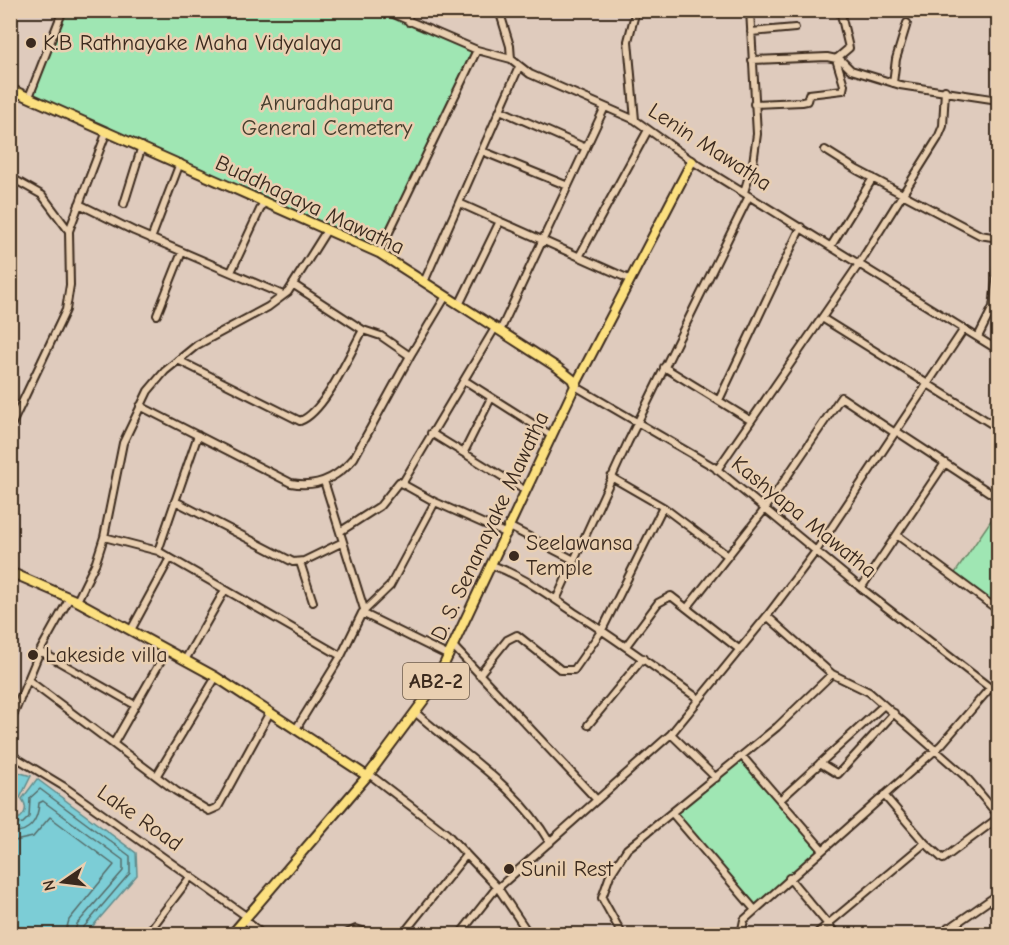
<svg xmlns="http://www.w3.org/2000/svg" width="1009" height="945" font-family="'Comic Neue',sans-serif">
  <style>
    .green { fill: #9fe6b3; stroke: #6d8868; stroke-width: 1.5 }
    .water { fill: #7ccdd6; stroke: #628c8c; stroke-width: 1.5 }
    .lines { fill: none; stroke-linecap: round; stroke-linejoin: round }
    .shore { stroke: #556b68; stroke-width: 1.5 }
    .minor-casing { stroke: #3b2a1e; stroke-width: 10 }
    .major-casing { stroke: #3b2a1e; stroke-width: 12 }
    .minor { stroke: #e9cfb1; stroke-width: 6 }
    .major { stroke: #fce080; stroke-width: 8 }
    .poi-dot { fill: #3b2a1e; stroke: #e9cfb1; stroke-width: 2 }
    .labels { text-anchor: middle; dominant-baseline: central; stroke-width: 5; stroke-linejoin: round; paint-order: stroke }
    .shield { fill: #e9cfb1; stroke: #6f5c4a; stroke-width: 1.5 }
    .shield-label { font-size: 21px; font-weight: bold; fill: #3b2a1e }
    .poi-label { font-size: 22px; fill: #3b2a1e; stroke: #e9cfb1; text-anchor: start }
    .park-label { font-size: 22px; fill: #453d2d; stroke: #e9cfb1 }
    .street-label { font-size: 22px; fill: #3b2a1e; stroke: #e9cfb1 }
  </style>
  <rect width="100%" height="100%" fill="#dfcbbd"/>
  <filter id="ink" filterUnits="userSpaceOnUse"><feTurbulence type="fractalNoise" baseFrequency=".0167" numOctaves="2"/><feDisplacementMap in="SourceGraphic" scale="12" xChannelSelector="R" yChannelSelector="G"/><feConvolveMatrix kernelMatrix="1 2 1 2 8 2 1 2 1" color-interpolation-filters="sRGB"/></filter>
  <g filter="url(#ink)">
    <path class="green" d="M63,11H386L474,46L379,253L29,97Z
      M998,510V610L953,576Z
      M742,756L822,849L755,910L672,813Z"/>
    <path class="water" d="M11,770L31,776L20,798H11Z
      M37,779L136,853L137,875L86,934H11V818H20C27,812 27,806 22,799Z"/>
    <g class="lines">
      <path class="shore" d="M10,825L23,823L29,817L30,798L40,789L130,856V873L83,928L82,934
        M10,832C30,834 38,820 39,803L43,801L123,860V871L77,924L74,934
        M10,842L33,837L50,817L114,865L69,920L65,934"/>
      <defs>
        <path id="minor" d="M384,10L477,50L511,59L530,74L635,120L692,161L998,350
          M407,10L409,22
          M499,10L510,46L511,59
          M751,32L795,28
          M752,60L827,57L841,60L851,70L900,85L998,100
          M893,83L896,59L907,23
          M29,97L63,10
          M754,104L802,102L807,101L809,94L843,90L844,85L836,59L849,48L840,10
          M500,110L586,148
          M635,120L628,41L636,10
          M825,150L857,170L980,235L998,238
          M482,151L568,186
          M10,177L42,195L69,231
          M744,192L753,163L757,134L750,10
          M459,203L629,279
          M79,204L134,231L283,295
          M124,204L142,146
          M151,239L180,163
          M831,246L873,178
          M379,253L477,50
          M580,255L648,130
          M231,272L264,201
          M424,282L519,67
          M294,285L363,330L381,336L410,356
          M459,305L500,221
          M157,315L182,252
          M822,318L998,428
          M500,331L605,107
          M978,337L993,307L998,266
          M178,360L300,421C325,412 350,353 363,330
          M664,367L750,420
          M464,380L552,436
          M575,386L714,467L861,588L998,694
          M719,400L801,227
          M140,406L291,483C317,488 338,477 354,458L410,356L446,296
          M10,428L66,310L70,285L69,231L107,131
          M896,431L998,498
          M431,433L526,491
          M464,452L491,398
          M717,470L859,264L938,138L943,126L945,90
          M611,477L663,507L728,556
          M324,481L364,609
          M402,484L495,328
          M175,501L293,562L304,561L343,542
          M510,527L572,559
          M341,531L380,506L399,482L435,502
          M897,535L998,610
          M104,537L158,551L341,656
          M158,551L198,435
          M300,562L313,602
          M492,565C522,576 549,595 575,613C618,640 658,670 699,699
          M861,588L945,463
          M556,600L628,442L749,196
          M77,601L96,562L104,537L123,443L148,391L165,371L197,345L268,307L288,292L327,230
          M687,608L765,509L841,397L895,433
          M362,613L449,656
          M767,616L832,674L869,692L966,777L998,815
          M131,630L170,558
          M626,646L658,603L671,596L740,650
          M454,647L597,800
          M40,651L135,705
          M185,660L225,590
          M479,675L507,640L517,635L561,670H574L602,630L663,507
          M28,680L176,791L209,811L218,807L270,712
          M416,713C465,756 516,785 550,843
          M10,723L40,651L69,599
          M588,725L643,658
          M296,729L341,656L362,613L390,586L435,502L507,534
          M671,734L716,778
          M114,743L167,650
          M10,754L63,786L246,916
          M742,756L822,849
          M820,763L838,774L894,713
          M369,774L447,834L498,888L529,934
          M157,775L216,677
          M884,795L925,843L943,859L998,818
          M780,800L884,705
          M672,813L755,910
          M789,878L836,934
          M498,888L671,734L767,616L816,551L964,329
          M244,919L262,934
          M948,927L954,934
          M147,934L191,876
          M346,934L356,929L372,934
          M403,934L466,855
          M460,934L497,887
          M622,934L602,898L610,875L627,849L777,727L832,674
          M741,934L744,920L941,745L990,688
          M816,934L925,843
          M941,934L997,895L998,888"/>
        <path id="major" d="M10,89L379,253L558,368L572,379L575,386
          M10,572L77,601L216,677L367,776
          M232,934L369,774L433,688L575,386L692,161"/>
      </defs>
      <use href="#minor" class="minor-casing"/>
      <use href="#major" class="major-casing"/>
      <use href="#minor" class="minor"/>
      <use href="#major" class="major"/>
    </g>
  </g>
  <g class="poi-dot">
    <circle cx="31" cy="43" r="6"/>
    <circle cx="514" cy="556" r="6"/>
    <circle cx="33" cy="655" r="6"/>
    <circle cx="509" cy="869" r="6"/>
  </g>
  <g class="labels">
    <rect class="shield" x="403" y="663" width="66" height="36" rx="4.5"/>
    <g class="shield-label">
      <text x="436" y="681">AB2-2</text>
    </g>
    <g class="poi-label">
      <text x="43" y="43">K.B Rathnayake Maha Vidyalaya</text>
      <text x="526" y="543">Seelawansa<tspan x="526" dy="25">Temple</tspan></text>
      <text x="45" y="655">Lakeside villa</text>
      <text x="521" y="869">Sunil Rest</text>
    </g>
    <g class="park-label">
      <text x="327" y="103">Anuradhapura<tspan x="327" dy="25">General Cemetery</tspan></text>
    </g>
    <g class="street-label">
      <text transform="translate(710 147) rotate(33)">Lenin Mawatha</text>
      <text transform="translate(310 205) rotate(25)">Buddhagaya Mawatha</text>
      <text transform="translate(804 517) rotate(39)">Kashyapa Mawatha</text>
      <text transform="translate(490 526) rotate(-65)">D. S. Senanayake Mawatha</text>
      <text transform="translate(140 818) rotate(35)">Lake Road</text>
    </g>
  </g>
  <rect width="1009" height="945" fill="none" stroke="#e9cfb1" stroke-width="36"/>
  <rect x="18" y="18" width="973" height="909" fill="none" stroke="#3b2a1e" stroke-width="2" filter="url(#ink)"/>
  <g transform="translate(63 882) rotate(256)" stroke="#e9cfb1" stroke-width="4.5" paint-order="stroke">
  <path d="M0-4.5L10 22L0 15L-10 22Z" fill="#3b2a1e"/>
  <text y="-9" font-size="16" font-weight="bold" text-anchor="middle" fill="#3b2a1e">N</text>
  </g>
</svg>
